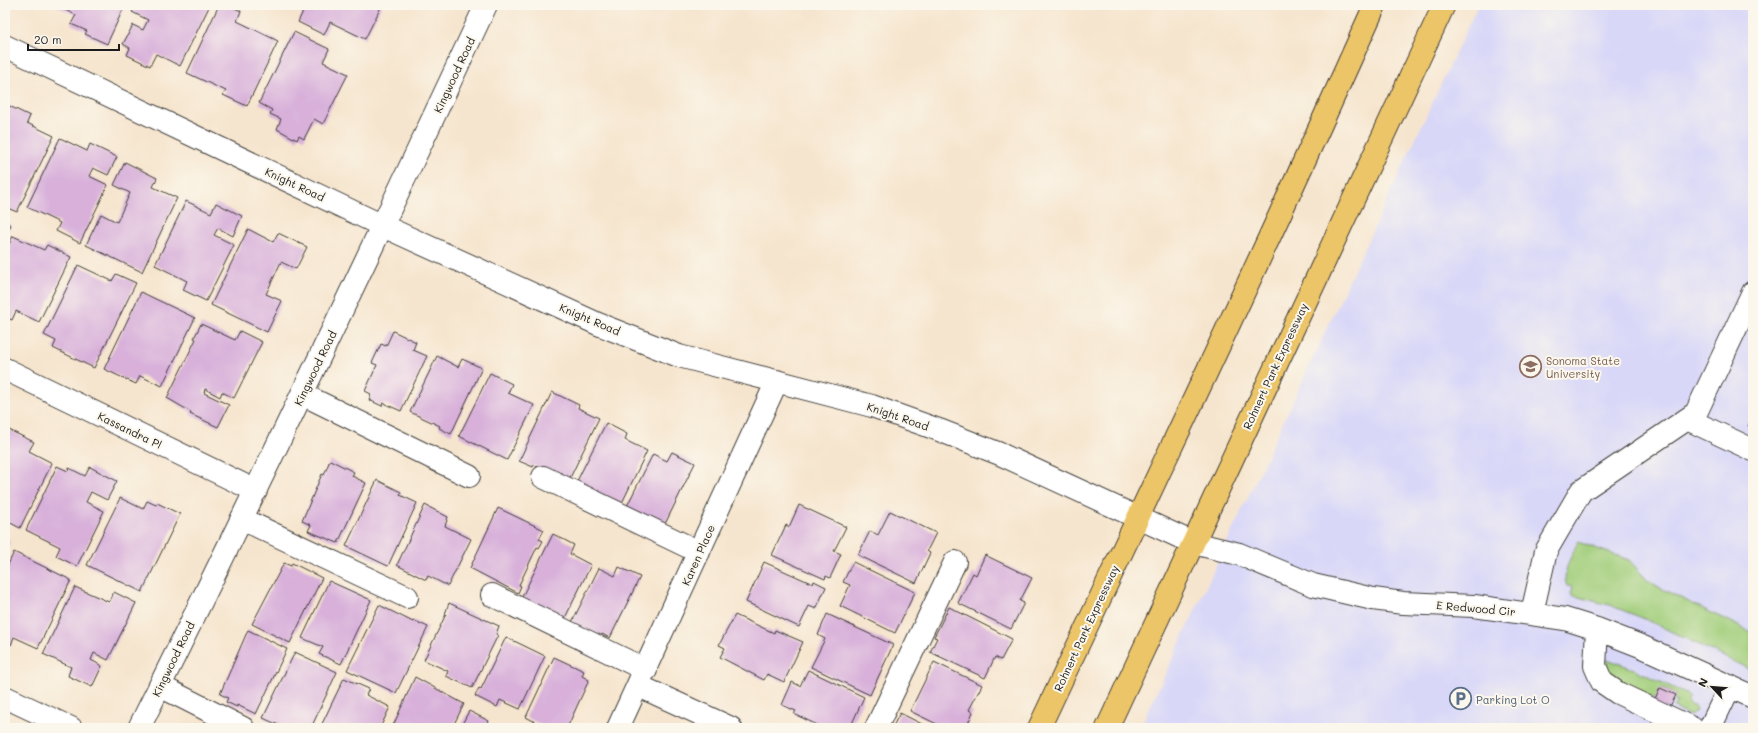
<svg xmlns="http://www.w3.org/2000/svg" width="1758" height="733" font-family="Mali,sans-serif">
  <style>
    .built { fill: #d8d7f8 }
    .green { fill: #a2ce7b; stroke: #5f754c }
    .building { fill: #d8b0da }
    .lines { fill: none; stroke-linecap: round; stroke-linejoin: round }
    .minor-casing { stroke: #3d3a37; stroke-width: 24 }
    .major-casing { stroke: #3d3a37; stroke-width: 24 }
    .minor { stroke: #fff; stroke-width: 22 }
    .major { stroke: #edc569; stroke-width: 22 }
    .labels { text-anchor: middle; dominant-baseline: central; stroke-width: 4; stroke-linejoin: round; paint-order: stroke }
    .street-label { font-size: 11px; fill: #1c1c1c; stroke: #fbf7ec }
    .education-label { font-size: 11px; fill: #785e54; stroke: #fbf7ec; text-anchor: start }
    .service-label { font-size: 11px; fill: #4e5e75; stroke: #fbf7ec; text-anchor: start }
  </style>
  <rect width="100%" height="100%" fill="#fbf7ec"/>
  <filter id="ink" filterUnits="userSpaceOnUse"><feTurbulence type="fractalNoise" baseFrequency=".025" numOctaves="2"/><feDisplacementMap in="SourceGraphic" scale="8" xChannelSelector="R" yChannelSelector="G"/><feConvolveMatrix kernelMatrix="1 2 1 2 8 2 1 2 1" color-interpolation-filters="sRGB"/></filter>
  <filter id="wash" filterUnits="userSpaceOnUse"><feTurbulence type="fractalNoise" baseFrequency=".012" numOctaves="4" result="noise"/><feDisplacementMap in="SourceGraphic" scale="16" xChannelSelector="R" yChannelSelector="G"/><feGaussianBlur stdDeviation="0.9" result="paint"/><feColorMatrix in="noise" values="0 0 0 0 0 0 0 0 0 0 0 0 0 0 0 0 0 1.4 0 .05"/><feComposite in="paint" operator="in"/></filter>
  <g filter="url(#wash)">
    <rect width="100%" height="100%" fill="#f6e5ce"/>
    <path class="built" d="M1478,5H1753V728H1140Z"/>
    <path class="green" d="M1578,542L1629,560L1647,580L1662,589L1753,633V671L1645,619L1609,605L1571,595L1573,587L1567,586C1561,573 1572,555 1578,542Z
      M1607,659L1634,669L1686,694L1690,698L1687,700L1691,706L1694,705L1696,711L1690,716L1674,708L1677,702L1673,700L1676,695L1661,688L1655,699L1610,677L1606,670Z"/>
    <g id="blocks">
      <path class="building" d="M54,5H125L107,44L85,34L87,31L71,24L76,15Z
        M136,5H210L180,66L156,54L150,66L127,55L130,48L123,44L133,25L143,30L148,20L132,12Z
        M219,5H228L241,11L237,21L278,41L247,106L223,95L226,91L187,73Z
        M306,5H382L365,39L330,22L324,35L298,22Z
        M294,32L329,49L323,62L348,74L323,124L314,119L304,139L299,136L297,140L277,129L281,119L270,114L272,110L259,103Z
        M5,104L30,116L27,123L54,136L17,212L5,207V135L7,131L5,130Z
        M60,138L87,151L90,144L117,157L108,175L93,168L89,176L108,185L80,243L56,231L60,223L27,207Z
        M125,162L157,178L153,187L177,198L142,272L86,245L101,214L117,222L130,193L114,185Z
        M186,201L211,213L216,203L242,216L233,236L218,228L214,235L234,245L206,301L183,290L187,281L155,265Z
        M5,222L11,225L5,236Z
        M248,229L273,242L278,233L307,247L296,269L281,262L266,294L282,301L267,332L211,305Z
        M13,236L44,250L47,245L71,257L39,322L16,311L12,320L5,317V252Z
        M78,265L112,281L116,274L136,283L94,368L53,348L56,341L44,335Z
        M141,292L195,318L162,386L140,376L136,384L104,369Z
        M201,324L235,340L240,331L262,342L234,398L222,392L220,397L205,389L204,393L229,405L218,427L190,414L191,412L167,398L196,339L194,338Z
        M393,331L416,342L413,350L427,356L401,411L383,403L382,406L369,400L371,394L365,391L377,365L372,363L381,344L386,346Z
        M437,356L458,367L462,359L482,368L451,434L439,428L440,426L410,412Z
        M490,373L512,384L508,393L534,405L507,460L459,436Z
        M552,392L579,405L578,408L599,418L568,482L534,465L533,467L519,461Z
        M1753,416V428L1748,426Z
        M606,423L627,434L625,440L647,451L620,507L574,487Z
        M5,428L34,442L29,451L52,463L20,528L5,520Z
        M672,452L695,463L665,524L625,510L653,454L667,461Z
        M330,460L354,472L352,476L366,483L338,543L308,531L311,525L302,521L322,474L324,475Z
        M57,466L68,471L69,468L85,476L90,467L117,481L107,500L91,492L86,502L104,511L77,566L56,556L60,547L26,530Z
        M377,480L401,492L400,495L417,503L388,566L346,546Z
        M120,498L143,509L147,501L156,505L157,503L180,514L142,592L87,565Z
        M425,505L448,517L445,526L471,539L448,586L428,576L426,580L397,565Z
        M799,505L846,527L834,551L841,554L830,578L826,576L825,579L772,555L786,525L789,527Z
        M498,508L544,530L539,539L543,541L539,548L537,547L519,585L521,586L518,593L470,568Z
        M890,511L936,533L927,551L930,553L916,583L858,555L870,531L878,535Z
        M553,534L574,545L570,554L591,565L564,620L519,603Z
        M5,540L10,542L5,553Z
        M14,552L71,580L38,648L14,637L11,645L5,642V571Z
        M985,555L1032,578L1020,601L1024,603L1011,629L958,603L973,573L976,575Z
        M764,562L813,584L814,581L826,587L816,609L809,606L799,627L746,602Z
        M853,562L915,592L895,633L840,606L850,585L843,582Z
        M284,563L291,566L292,563L322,578L290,643L252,624Z
        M619,567L640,577L610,638L602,634L600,638L572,622L599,568L615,576Z
        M329,581L371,600L341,664L319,654L323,647L302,638Z
        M75,587L109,602L114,592L136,603L108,660L94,653L91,660L102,666L92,687L68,676L71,667L43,654Z
        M449,603L499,626L496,634L498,635L472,688L446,676L448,671L424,660L446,614H445Z
        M379,605L413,622V620L428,627L396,693L347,670Z
        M949,607L1012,639L1001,660L995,657L985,678L930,652L937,638L934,637Z
        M827,614L893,645L870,695L811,667L825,639L818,635Z
        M735,615L774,633L775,630L803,642L784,682L767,674L764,680L720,657L725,648L719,645Z
        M248,630L287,649L256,714L237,705V707L226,702L228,698L220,694Z
        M506,637L545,656L520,709L500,700L497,707L475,696L479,688L481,689Z
        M295,652L337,672L311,728H285L263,718Z
        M554,657L584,671L582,676L589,680L567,728H540L541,725L526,717Z
        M934,662L982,685L969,710L973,712L966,728H945L910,711Z
        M808,670L864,697L850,728L846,726L845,728H824L794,714L796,711L782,705L792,682L800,686Z
        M415,677L464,704L452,728H392Z
        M344,678L369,689L366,695L390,707L380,728H320Z
        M1660,688L1676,695L1668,710L1653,703Z
        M469,711L489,721L486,727L489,728H460Z
        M900,713L930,728H892Z"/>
    </g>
  </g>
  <g filter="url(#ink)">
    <use href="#blocks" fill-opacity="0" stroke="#3d3a37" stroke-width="1"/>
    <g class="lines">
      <defs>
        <path id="minor" d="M5,46L383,226L598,324L679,356L872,406L939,430L1000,454L1193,543L1239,554L1313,585L1373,599L1403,603L1474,606L1565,619L1597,629L1643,647L1753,697
          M5,369L256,491
          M302,394L469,476
          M1687,419L1753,450
          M543,477L699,552
          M242,519L407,597
          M492,595L646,670
          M1532,613L1546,551L1581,491L1696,413L1753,292
          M1597,629L1595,666L1602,682L1618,693L1692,728
          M160,686L243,728
          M639,686L731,728
          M5,697L71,728
          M139,728C258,488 373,247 486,5
          M618,728L777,381
          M876,728L955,562
          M1710,728L1730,686"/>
        <path id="major" d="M1039,728C1081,637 1125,547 1167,456C1238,307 1307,156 1375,5
          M1107,728L1444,5"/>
      </defs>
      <use href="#minor" class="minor-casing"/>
      <use href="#major" class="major-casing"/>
      <use href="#minor" class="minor"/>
      <use href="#major" class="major"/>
    </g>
  </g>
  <defs>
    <symbol id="university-ring" viewBox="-11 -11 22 22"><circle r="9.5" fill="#fbf7ec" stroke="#8d6e63" stroke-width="1.5"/><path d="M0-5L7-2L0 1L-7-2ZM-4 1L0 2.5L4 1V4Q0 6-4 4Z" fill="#8d6e63"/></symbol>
    <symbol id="parking-ring" viewBox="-11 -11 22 22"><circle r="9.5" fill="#fbf7ec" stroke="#5c6f8a" stroke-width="1.5"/><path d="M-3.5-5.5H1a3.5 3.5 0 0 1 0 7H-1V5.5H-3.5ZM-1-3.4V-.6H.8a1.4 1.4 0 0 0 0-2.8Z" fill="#5c6f8a"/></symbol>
  </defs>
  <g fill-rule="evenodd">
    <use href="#university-ring" x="1518" y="354" width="25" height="25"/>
    <use href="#parking-ring" x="1448" y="686" width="25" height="25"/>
  </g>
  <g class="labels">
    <g class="street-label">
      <text transform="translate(454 75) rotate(-65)">Kingwood Road</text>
      <text transform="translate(295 184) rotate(25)">Knight Road</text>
      <text transform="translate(590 319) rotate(23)">Knight Road</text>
      <text transform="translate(1275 366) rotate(-65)">Rohnert Park Expressway</text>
      <text transform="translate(315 368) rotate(-64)">Kingwood Road</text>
      <text transform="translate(898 416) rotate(19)">Knight Road</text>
      <text transform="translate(130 430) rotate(26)">Kassandra Pl</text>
      <text transform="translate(698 555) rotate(-66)">Karen Place</text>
      <text transform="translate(1476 608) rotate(5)">E Redwood Cir</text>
      <text transform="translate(1086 628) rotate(-65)">Rohnert Park Expressway</text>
      <text transform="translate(173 659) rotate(-64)">Kingwood Road</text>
    </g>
    <g class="education-label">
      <text x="1546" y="360">Sonoma State<tspan x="1546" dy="13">University</tspan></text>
    </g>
    <g class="service-label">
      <text x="1476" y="699">Parking Lot O</text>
    </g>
  </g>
  <rect width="1758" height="733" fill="none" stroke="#fbf7ec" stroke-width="20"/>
  <g transform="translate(1712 687) rotate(296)" stroke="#fbf7ec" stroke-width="3" paint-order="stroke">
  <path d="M0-3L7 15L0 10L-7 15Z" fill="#1c1c1c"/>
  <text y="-6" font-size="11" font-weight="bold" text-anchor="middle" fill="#1c1c1c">N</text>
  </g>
  <path d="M28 44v6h91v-6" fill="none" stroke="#1c1c1c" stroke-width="2"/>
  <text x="34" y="44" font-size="12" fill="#1c1c1c" stroke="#fbf7ec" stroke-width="3" paint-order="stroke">20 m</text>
</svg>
